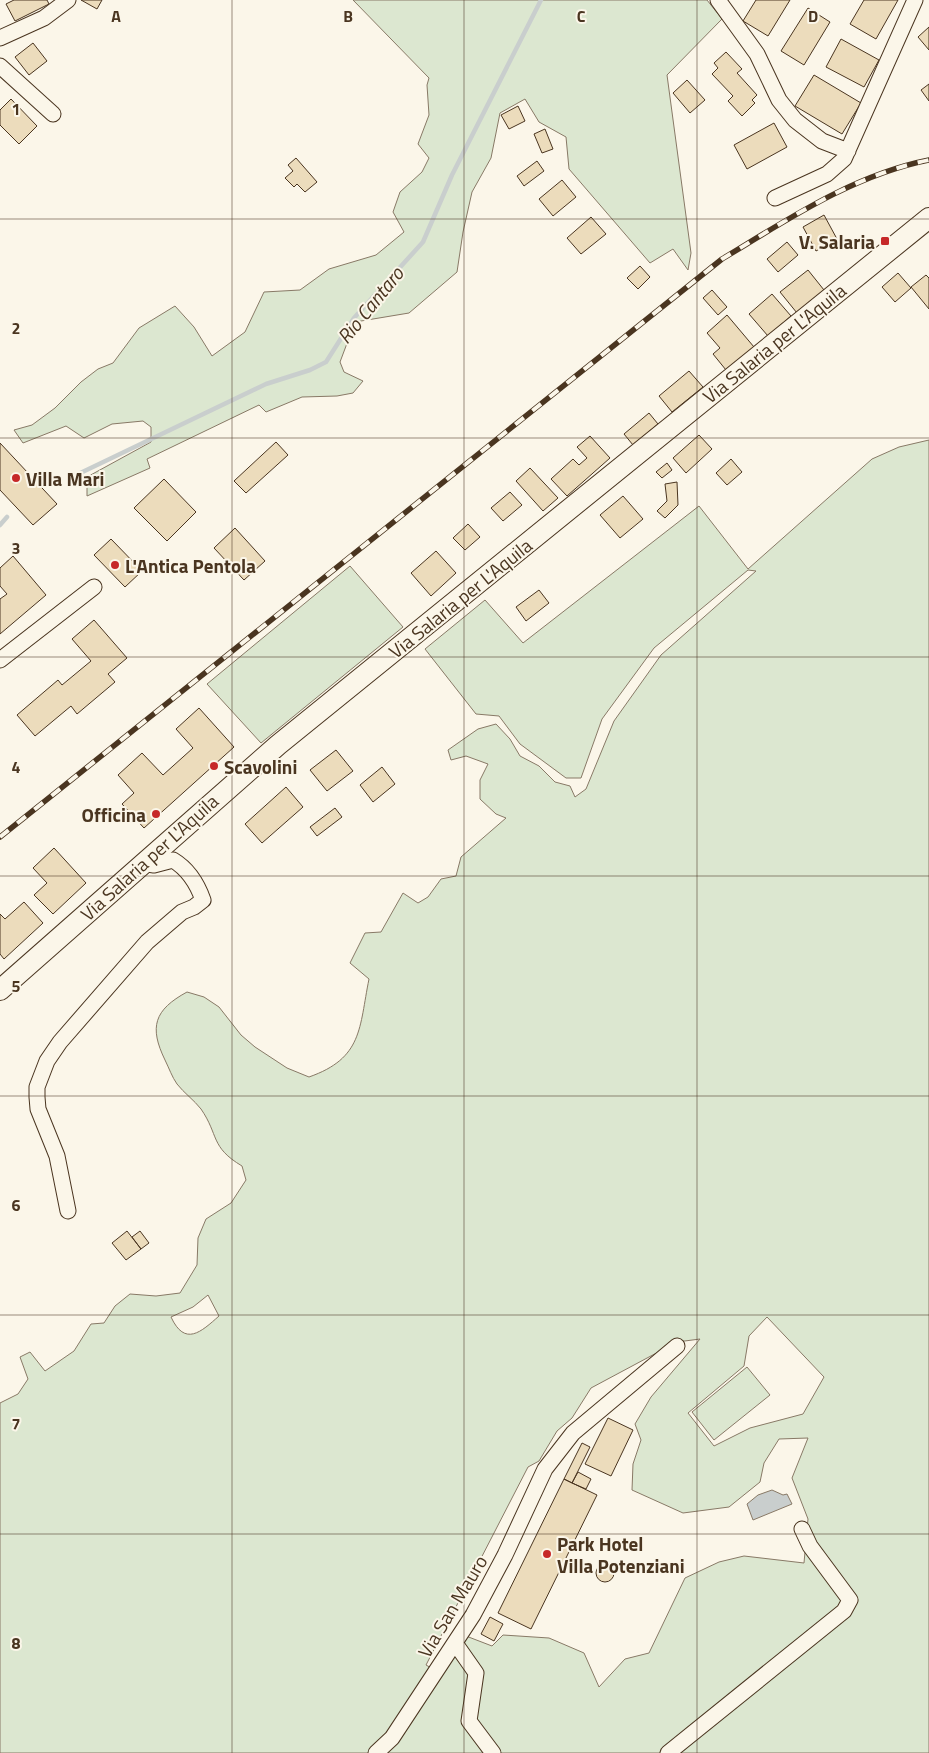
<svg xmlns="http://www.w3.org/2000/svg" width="929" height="1753" font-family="'Titillium Web',sans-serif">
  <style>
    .green { fill: #dce7d0; stroke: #887966; fill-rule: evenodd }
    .water { fill: #c9cecd; stroke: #887966 }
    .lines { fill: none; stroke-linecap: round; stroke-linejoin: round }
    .stream { stroke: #c9cecd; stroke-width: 4.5 }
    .building { fill: #ecdcbc; stroke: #4a3520 }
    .minor-casing { stroke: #4a3520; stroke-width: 17 }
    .major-casing { stroke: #4a3520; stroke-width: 22 }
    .minor { stroke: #fbf6e9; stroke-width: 15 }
    .major { stroke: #fbf6e9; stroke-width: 20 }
    .rail-casing { stroke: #4a3520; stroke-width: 5.5 }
    .rail { stroke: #fbf6e9; stroke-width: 4; stroke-dasharray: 11; stroke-linecap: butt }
    .grid { fill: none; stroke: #4a3520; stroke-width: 1; stroke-opacity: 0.55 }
    .poi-dot { fill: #c62828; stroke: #fbf6e9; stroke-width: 2 }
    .labels { text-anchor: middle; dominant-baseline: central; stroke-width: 4; stroke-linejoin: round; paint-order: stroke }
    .poi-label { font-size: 19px; font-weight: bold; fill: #4a3520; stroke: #fbf6e9; text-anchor: start }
    .street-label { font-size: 19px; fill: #4a3520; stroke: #fbf6e9 }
    .water-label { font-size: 20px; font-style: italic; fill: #4a3520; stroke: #fbf6e9 }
    .grid-label { font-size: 16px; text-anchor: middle; font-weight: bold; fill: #4a3520; stroke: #fbf6e9; stroke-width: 4; stroke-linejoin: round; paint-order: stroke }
  </style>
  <rect width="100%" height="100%" fill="#fbf6e9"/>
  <path class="green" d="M353,0H707L722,19L667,75L691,253L688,270L673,249L650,263L569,169L566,137L539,122L525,99L500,113L491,158L472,192L463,232L457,272L409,313L355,322L340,362L344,372L363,381L353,393L337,396L302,397L266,412L259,405L147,459L150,468L87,496V477L151,442V427L143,421L112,424L84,438L66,426L23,443L14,430L32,425L55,408L81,382L98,369L113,363L139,328L175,306L194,327L212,356L245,332L264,292L300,290L329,269L376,255L404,232L393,212L400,192L422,172L429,158L418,144L429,115L427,85L429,78Z
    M929,440V1753H0V1403L18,1394L28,1379L20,1357L30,1352L45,1371L74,1351L91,1324L104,1323L115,1306L130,1294L156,1296L180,1293L197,1265L198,1238L206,1219L231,1203L246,1180L242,1166C210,1147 219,1135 201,1109C194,1100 184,1093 177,1084C172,1077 169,1068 165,1060C149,1027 154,1010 187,992L204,997L219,1007L241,1035L255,1047L287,1068L309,1077C363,1058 359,1028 369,979L350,963L365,933L381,932L403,893L418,903L428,897L441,879L456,876L461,857L506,818L496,814L480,799V780L488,764L466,756L451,760L448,750L478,729L496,724L510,739L520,756L539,766L555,782L570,786L575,797L586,789L614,721L661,655L756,571L748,570L654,648L602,719L581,778H566L520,744L499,716L476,714L425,649L485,600L523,643L699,506L748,569L872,459L899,447ZM208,1295L219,1316C201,1332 185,1347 171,1317L193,1307ZM767,1317L824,1377L803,1414L750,1428L714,1446L688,1413L744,1366L749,1336ZM700,1339L651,1397L635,1424L641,1440L633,1464L632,1490L683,1513L729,1507L760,1482L764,1463L779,1439L808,1438L792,1478L808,1519L804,1563L744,1556L719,1562L685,1578L649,1653L625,1659L599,1687L584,1653L549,1638L503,1635L492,1646L466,1636L442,1674L426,1665L528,1467L539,1461L557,1431L572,1418L591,1388L677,1342Z
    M350,566L403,627L261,743L207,684Z
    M747,1367L770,1395L714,1440L692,1412Z"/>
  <path class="water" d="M772,1490L783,1495L787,1494L792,1504L753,1520L747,1504L758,1495Z"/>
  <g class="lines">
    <path class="stream" d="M72,477L266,384L310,370L326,362L354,318L423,242L452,175L541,0
      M0,525L7,517"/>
  </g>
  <path class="building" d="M14,0H47L49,4L15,21L6,4Z
    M81,0H102L97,9Z
    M756,0H790L768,36L743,21Z
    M864,0H898L876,39L850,24Z
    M808,8L830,22L804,65L781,51Z
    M929,27V50L918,37Z
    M841,39L879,60L864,87L826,67Z
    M33,43L47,61L29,75L15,57Z
    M726,52L742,69L737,73L757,95L752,100L755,103L742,116L728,101L733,96L712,74L718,68L714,63Z
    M814,75L861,103L842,134L795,106Z
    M687,80L705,100L690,113L673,93Z
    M929,84V101L921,90Z
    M11,99L37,126L19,144L0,125V110Z
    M518,106L525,121L509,129L501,115Z
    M774,123L787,147L747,169L734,145Z
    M545,129L553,149L542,153L534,134Z
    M296,158L317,182L305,192L297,184L294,187L285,178L293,171L288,165Z
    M537,161L544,171L524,186L517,176Z
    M562,180L576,197L553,216L539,199Z
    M824,215L837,239L816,251L803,227Z
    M591,217L606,234L581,254L567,238Z
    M787,242L798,255L778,272L767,259Z
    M640,266L650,277L638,289L627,278Z
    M808,270L824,290L797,313L780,292Z
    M898,273L911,288L895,302L882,287Z
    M926,275L929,278V309L911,287Z
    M712,290L727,307L718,315L703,298Z
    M772,294L791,316L768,336L749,314Z
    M727,315L754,347L726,370L713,354L720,348L707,333Z
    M689,371L703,387L672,412L659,396Z
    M649,413L658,424L633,445L624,434Z
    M699,435L712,449L686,473L673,458Z
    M590,436L610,458L567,496L551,479L573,459L579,465L587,458L577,447Z
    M276,442L288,455L246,493L234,481Z
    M0,443L57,504L33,525L0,490Z
    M731,459L742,472L727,485L716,473Z
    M667,463L672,470L662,478L656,472Z
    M530,468L558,498L543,511L516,481Z
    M164,479L196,512L167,541L134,508Z
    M677,482L678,505L665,518L657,511L667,501L665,484Z
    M510,492L522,505L503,521L491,508Z
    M623,496L643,519L620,538L600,515Z
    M468,524L480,537L465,550L453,538Z
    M235,528L265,561L244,580L214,548Z
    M111,539L142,571L125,587L94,555Z
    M436,551L456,573L431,596L411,573Z
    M13,556L46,595L0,634V599L7,594L0,586V568Z
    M539,590L549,603L526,621L516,607Z
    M94,620L127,658L108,674L115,682L77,714L71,706L35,736L17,715L58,680L62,685L91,661L72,639Z
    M199,708L234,747L144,828L122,804L134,793L118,775L142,753L163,775L193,748L176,729Z
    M336,750L353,771L327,791L310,770Z
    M382,767L395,784L373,802L360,785Z
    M286,787L303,807L262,843L245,824Z
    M335,808L342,817L317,836L310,827Z
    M54,848L86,883L53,914L34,895L47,883L33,868Z
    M24,902L43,923L4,959L0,954V914L5,919Z
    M127,1231L141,1249L126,1260L112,1243Z
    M140,1231L149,1243L141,1249L132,1237Z
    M608,1418L633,1430L611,1476L585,1464Z
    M582,1443L590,1447L572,1483L564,1479Z
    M578,1472L591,1479L586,1489L572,1483Z
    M564,1479L597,1495L531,1629L498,1613Z
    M596 1573a9 9 0 1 1 18 0a9 9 0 1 1-18 0Z
    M490,1617L503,1624L494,1641L481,1634Z"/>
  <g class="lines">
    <defs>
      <path id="minor" d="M718,0L757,54L779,100L795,120L822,141L848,151
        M0,38L44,18L68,0
        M0,66L53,114
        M775,198L827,174L844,159L915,0
        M0,660L94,587
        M68,1211L57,1156L38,1109L37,1097V1087L47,1061L60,1042L147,942L182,912L194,907L203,900C197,883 188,869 173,860L154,865L142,863
        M455,1643L476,1673L469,1721L493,1753
        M376,1753L392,1738L473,1615L505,1555L545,1469L573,1433L677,1346
        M668,1753L844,1611L850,1600L810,1546L802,1529"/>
      <path id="major" d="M0,990L278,745L929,218"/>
    </defs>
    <use href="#minor" class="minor-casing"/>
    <use href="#major" class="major-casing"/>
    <use href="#minor" class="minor"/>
    <use href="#major" class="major"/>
    <defs>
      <path id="rail" d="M0,837L722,259C787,220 853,175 929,160"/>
    </defs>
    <use href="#rail" class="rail-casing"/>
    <use href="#rail" class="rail"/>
  </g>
  <path class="grid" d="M232,0V1753M464,0V1753M697,0V1753M0,219H929M0,438H929M0,657H929M0,876H929M0,1096H929M0,1315H929M0,1534H929"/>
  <g class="poi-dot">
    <rect x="880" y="236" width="10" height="10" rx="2.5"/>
    <circle cx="16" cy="478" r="5"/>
    <circle cx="115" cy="565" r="5"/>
    <circle cx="214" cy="766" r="5"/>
    <circle cx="156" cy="814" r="5"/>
    <circle cx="547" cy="1554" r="5"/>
  </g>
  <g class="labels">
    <g class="poi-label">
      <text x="875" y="241" text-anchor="end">V. Salaria</text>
      <text x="26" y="478">Villa Mari</text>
      <text x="125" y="565">L'Antica Pentola</text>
      <text x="224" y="766">Scavolini</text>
      <text x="146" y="814" text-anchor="end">Officina</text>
      <text x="557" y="1543">Park Hotel<tspan x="557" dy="22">Villa Potenziani</tspan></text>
    </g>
    <g class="street-label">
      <text transform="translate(774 343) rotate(-39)">Via Salaria per L'Aquila</text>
      <text transform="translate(460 598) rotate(-39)">Via Salaria per L'Aquila</text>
      <text transform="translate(149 857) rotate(-42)">Via Salaria per L'Aquila</text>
      <text transform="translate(452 1606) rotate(-59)">Via San Mauro</text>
    </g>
    <g class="water-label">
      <text transform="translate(370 305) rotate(-51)">Rio Cantaro</text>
    </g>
  </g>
  <g class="grid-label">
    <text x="116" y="22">A</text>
    <text x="348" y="22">B</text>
    <text x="581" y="22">C</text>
    <text x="813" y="22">D</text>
    <text x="16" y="115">1</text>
    <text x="16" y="334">2</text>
    <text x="16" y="554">3</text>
    <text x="16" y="773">4</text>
    <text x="16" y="992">5</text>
    <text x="16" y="1211">6</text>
    <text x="16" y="1430">7</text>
    <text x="16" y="1649">8</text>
  </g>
</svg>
